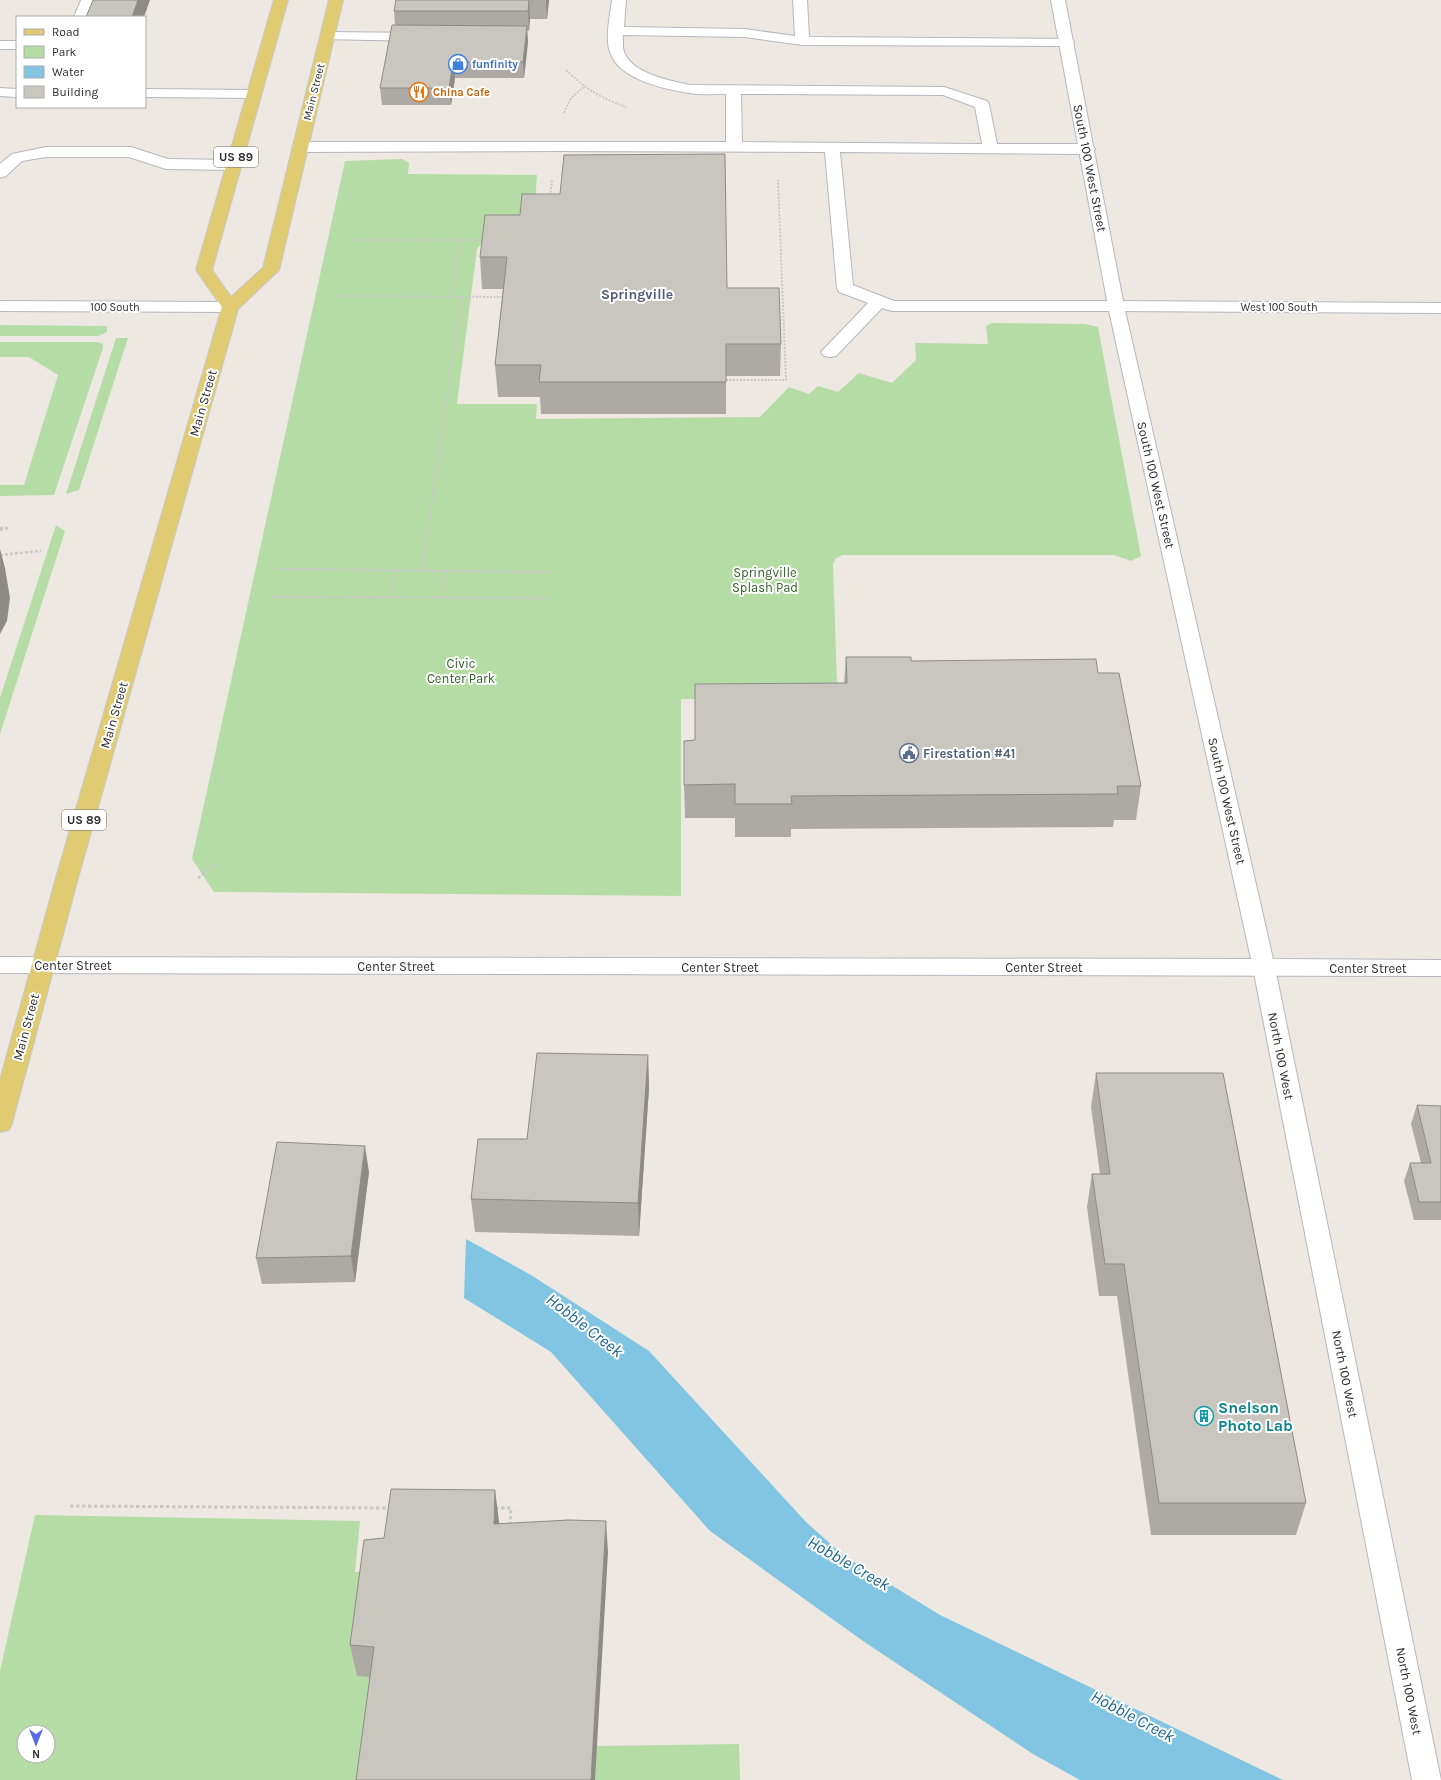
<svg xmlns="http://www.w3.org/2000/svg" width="1441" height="1780" font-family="Karla,sans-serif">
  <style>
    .green { fill: #b6dca5; fill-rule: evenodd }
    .water { fill: #82c5e2 }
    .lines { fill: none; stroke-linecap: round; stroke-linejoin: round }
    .lane-casing { stroke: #b5b7bf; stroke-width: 2 }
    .street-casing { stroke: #b5b7bf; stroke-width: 2 }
    .secondary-casing { stroke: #b5b7bf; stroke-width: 2 }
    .primary-casing { stroke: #c8c8c8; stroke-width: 2 }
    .path-far2 { stroke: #c8c8c8; stroke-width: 2; stroke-dasharray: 2 1.5; stroke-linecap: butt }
    .path-far1 { stroke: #c8c8c8; stroke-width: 2.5; stroke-dasharray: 3 2; stroke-linecap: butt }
    .path { stroke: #c8c8c8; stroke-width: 3; stroke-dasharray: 3.5 2.5; stroke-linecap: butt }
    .lane { fill: #fff; fill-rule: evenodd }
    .street { fill: #fff; fill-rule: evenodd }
    .secondary { fill: #fff; fill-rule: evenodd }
    .primary { fill: #e1cb72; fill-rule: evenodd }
    .wall { fill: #adaaa5 }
    .shaded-wall { fill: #8d8b86 }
    .building { fill: #c9c6c0; stroke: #8d8b86 }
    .labels { text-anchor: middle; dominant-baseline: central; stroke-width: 4; stroke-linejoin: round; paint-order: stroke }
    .far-shop-label { font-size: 11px; font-weight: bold; fill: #366cbe; stroke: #fff; text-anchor: start }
    .far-street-label { font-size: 11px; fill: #2d2d2d; stroke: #fff }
    .far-food-label { font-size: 11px; font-weight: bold; fill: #c56008; stroke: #fff; text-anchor: start }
    .shield { fill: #fff; stroke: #6c6c6c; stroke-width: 1 }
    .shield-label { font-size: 12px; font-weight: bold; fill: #2d2d2d }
    .street-label { font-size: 13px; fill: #2d2d2d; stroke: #fff }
    .park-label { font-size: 13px; fill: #2f6324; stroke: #fff }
    .service-label { font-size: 13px; font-weight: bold; fill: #4e5e75; stroke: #fff; text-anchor: start }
    .far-district-label { font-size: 14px; font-weight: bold; fill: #525879; stroke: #fff }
    .near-culture-label { font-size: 16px; font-weight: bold; fill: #0d838f; stroke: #fff; text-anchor: start }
    .near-water-label { font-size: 17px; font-style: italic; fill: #1e6591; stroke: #fff }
  </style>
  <rect width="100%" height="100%" fill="#ede8e2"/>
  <path class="green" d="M402,159L409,163L408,174L537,175L534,218L491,232L477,249L457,404H537L536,419L760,417L789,387L809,394L818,386L838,392L859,373L892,383L916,360L915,343L988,344L986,326L992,323L1085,324L1098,327L1141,556L1131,561L1114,555H843L836,558L833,564L837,684L824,700L681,699V896L214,892L192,859L345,161Z
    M0,325L107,326V332L98,336H0Z
    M116,338H128L79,490L66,494Z
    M0,342H98L103,344V348L54,495L0,496V485H24L58,375L29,357H0Z
    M56,525L65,531L0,734V698Z
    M35,1515L360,1521L355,1572L370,1571L357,1675L381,1678L367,1780H0V1671ZM24,1732H48V1756H24Z
    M739,1744L740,1780H595L596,1746Z"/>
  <path class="water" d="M466,1239L531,1275L649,1351L806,1522L844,1556L940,1615L1283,1780H1080L1033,1754L863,1641L710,1531L551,1352L464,1298Z"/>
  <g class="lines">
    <defs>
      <path id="lane" d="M81,0H95L88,17H74Z
        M612,0H626L624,27L745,29L795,36L793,0H807L809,37L1072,39L1074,42L1072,45L1067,46L802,45L745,37L623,35C623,42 622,49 625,54C634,74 671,81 690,85L944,87L987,101L989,104L997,144H1087L1092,146L1095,149L1092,152L1087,154L840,152L853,285L894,301H1116L1122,302L1124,306L1122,310L1116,311H892L882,308L836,356L830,357L824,356L821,352L868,303L839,292L837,288L825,152L559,151L300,152L295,150L292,147L295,144L300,142H726V94C714,94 700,95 689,93C664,89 618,79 610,52C605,39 610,14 612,0ZM741,94L943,95L975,107L982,144L742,142Z
        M327,32L420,33L425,34L427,37L425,40L420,41L322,39L320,36L322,33Z
        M0,41H17V49H0Z
        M0,88L17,89V97L0,96Z
        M145,89L254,90L259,91L261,94L259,97L254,98L145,97Z
        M46,147H131L168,159L234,160L239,162L242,165L239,168L234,170L166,169L129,157H46L22,161L6,176L0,178V164L12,154Z"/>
      <path id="street" d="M0,301L230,302L236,303L238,307L236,311L230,312L0,311Z
        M1116,301L1441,303V313L1116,311L1110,310L1108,306L1110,302Z
        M1264,960L1272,962L1275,968L1441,1780H1412L1253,968L1256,962Z"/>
      <path id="secondary" d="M1051,0H1065L1124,306L1273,959L1441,960V976L0,973V957L1251,959L1108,306Z"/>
      <path id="primary" d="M274,0H288L212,270L231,297L263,268L329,0H343L279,270L238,309L78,878L12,1123L9,1130L0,1132V1080L56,878L222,307L196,270Z"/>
    </defs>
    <use href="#lane" class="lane-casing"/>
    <use href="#street" class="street-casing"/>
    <use href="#secondary" class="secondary-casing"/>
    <use href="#primary" class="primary-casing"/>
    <path class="path-far2" d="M566,70C587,90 599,97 626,107
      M564,113L571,98L584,87
      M550,196L552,180
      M348,240H483
      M336,296L505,297
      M451,297L460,240
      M726,380H786L778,180
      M439,452L462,297"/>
    <path class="path-far1" d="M0,528H9L0,530
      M0,555L41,551
      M277,569L550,572
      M422,570L439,451
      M272,597L549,598
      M393,598L395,569
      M442,598L445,570
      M198,878L215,864"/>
    <path class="path" d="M70,1506L392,1508
      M495,1508H511L510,1525"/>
    <use href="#lane" class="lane"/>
    <use href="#street" class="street"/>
    <use href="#secondary" class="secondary"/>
    <use href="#primary" class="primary"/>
  </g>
  <path class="wall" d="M396,0H549L547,19H530L529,31H527L528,42L524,78H455L451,105H382L380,88L395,25L394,11Z
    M520,215L727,288L781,344L780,376H726V414H541L540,397H498L495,365L503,289H482L480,257Z
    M846,657L911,661L1098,673L1141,786L1136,820H1114L1113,827L791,829V837H735V818H685L684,785L844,683Z
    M648,1055L649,1088L639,1236L475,1232L471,1199L527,1139Z
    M1096,1073L1306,1503L1296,1535H1151L1117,1296H1099L1087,1207L1092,1174H1100L1091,1107Z
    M1417,1105L1441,1106V1220H1414L1404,1181L1410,1163H1421L1411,1124Z
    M369,1172L355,1282L262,1284L256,1258Z
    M499,1521V1523L608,1552L370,1677L357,1676L350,1645L384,1538Z"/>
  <path class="shaded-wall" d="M138,0H150L144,17H132Z
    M529,0L530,19L529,31L528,11Z
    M546,0H549L547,19Z
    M527,26L528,42L524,78L523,62Z
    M453,62L455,78L451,105L449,88Z
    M0,549L5,568L10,598L7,621L0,634Z
    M648,1055L649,1088L639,1236L638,1203Z
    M365,1146L369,1172L355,1282L351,1256Z
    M495,1490L499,1521L498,1555L494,1524Z
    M606,1521L608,1552L595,1780H591Z"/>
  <path class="building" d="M93,0H138L132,17H86Z
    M396,0H529L528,11H394Z
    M392,25L527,26L523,62H453L449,88H380Z
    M725,154L727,288H779L781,344H726V382H539L541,365H495L507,257H480L485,215H520L522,194H560L564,155Z
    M0,558L1,565L0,573Z
    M846,657H911V661L1096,659L1098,673H1119L1141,786H1117L1118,794L791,796L792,804H735V784L684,785V741L695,740V684L847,683Z
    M537,1053L648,1055L638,1203L471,1199L478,1139H527Z
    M1096,1073H1223L1306,1503H1159L1124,1264H1105L1092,1174H1110Z
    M1417,1105L1441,1106V1202H1419L1410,1163H1431Z
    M277,1142L365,1146L351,1256L256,1258Z
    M391,1489L495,1490L494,1524L569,1520L606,1521L591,1780H356L374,1647L350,1645L364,1540L384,1538Z"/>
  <defs>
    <symbol id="shop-ring" viewBox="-11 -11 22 22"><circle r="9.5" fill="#fff" stroke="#3f7fe0" stroke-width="1.5"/><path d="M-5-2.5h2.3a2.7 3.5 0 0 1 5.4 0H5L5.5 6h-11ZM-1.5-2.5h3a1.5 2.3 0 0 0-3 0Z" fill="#3f7fe0"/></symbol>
    <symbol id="restaurant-ring" viewBox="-11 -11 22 22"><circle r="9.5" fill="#fff" stroke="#e8710a" stroke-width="1.5"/><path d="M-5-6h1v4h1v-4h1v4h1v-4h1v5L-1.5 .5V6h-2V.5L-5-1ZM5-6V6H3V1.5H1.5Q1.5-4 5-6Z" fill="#e8710a"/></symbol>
    <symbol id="civic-ring" viewBox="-11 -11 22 22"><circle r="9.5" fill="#fff" stroke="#5c6f8a" stroke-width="1.5"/><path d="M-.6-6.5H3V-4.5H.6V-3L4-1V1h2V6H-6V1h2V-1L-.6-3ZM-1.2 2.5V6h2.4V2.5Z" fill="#5c6f8a"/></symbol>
    <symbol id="building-ring" viewBox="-11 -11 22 22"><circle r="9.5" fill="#fff" stroke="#0f9aa8" stroke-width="1.5"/><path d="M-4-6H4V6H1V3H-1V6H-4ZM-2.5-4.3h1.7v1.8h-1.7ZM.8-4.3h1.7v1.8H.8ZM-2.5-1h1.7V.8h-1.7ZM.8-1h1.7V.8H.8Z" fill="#0f9aa8"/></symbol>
  </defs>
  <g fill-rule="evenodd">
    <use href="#shop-ring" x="447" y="53" width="22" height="22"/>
    <use href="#restaurant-ring" x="408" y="81" width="22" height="22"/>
    <use href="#civic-ring" x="898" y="742" width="22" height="22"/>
    <use href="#building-ring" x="1193" y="1405" width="22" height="22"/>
  </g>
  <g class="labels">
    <g class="far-shop-label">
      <text x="472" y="64">funfinity</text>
    </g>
    <g class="far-street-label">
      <text transform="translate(314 92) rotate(-76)">Main Street</text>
      <text x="115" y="307">100 South</text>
      <text x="1279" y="307">West 100 South</text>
    </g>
    <g class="far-food-label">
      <text x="433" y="92">China Cafe</text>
    </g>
    <g class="shield">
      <rect x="214" y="147" width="44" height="20" rx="3"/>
      <rect x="62" y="810" width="44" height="20" rx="3"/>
    </g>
    <g class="shield-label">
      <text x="236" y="157">US 89</text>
      <text x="84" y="820">US 89</text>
    </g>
    <g class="street-label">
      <text transform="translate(1090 168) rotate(79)">South 100 West Street</text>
      <text transform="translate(203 403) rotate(-74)">Main Street</text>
      <text transform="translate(1156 485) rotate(77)">South 100 West Street</text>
      <text transform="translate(114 715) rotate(-74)">Main Street</text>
      <text transform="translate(1227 801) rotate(77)">South 100 West Street</text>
      <text x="73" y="965">Center Street</text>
      <text x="396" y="966">Center Street</text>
      <text x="720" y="967">Center Street</text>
      <text x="1044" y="967">Center Street</text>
      <text x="1368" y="968">Center Street</text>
      <text transform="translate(26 1027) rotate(-75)">Main Street</text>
      <text transform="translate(1281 1056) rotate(79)">North 100 West</text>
      <text transform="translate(1345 1374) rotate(79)">North 100 West</text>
      <text transform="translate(1409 1691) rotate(79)">North 100 West</text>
    </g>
    <g class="park-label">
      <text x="765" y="572">Springville<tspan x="765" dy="15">Splash Pad</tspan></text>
      <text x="461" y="663">Civic<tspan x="461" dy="15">Center Park</tspan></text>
    </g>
    <g class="service-label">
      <text x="923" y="753">Firestation #41</text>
    </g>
    <g class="far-district-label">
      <text x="637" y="294">Springville</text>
    </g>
    <g class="near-culture-label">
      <text x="1218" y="1407">Snelson<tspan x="1218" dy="18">Photo Lab</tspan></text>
    </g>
    <g class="near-water-label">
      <text transform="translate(585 1325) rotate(38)">Hobble Creek</text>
      <text transform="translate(849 1563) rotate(30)">Hobble Creek</text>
      <text transform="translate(1133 1716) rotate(28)">Hobble Creek</text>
    </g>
  </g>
  <rect x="16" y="16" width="130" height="92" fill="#ffffff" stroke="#ababab"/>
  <rect x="24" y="29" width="20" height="6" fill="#e1cb72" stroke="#ababab"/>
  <text x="52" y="36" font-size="12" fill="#2d2d2d">Road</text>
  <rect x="24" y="46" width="20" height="12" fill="#b6dca5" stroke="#ababab"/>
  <text x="52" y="56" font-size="12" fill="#2d2d2d">Park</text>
  <rect x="24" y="66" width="20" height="12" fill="#82c5e2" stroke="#ababab"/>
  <text x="52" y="76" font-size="12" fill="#2d2d2d">Water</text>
  <rect x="24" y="86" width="20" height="12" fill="#c9c6c0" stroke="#ababab"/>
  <text x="52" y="96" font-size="12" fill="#2d2d2d">Building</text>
  <g transform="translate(36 1744) rotate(180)"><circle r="19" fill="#ffffff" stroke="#ababab"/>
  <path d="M0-3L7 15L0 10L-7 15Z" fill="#566ce6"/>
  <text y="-6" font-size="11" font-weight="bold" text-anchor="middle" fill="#2d2d2d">N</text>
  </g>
</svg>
